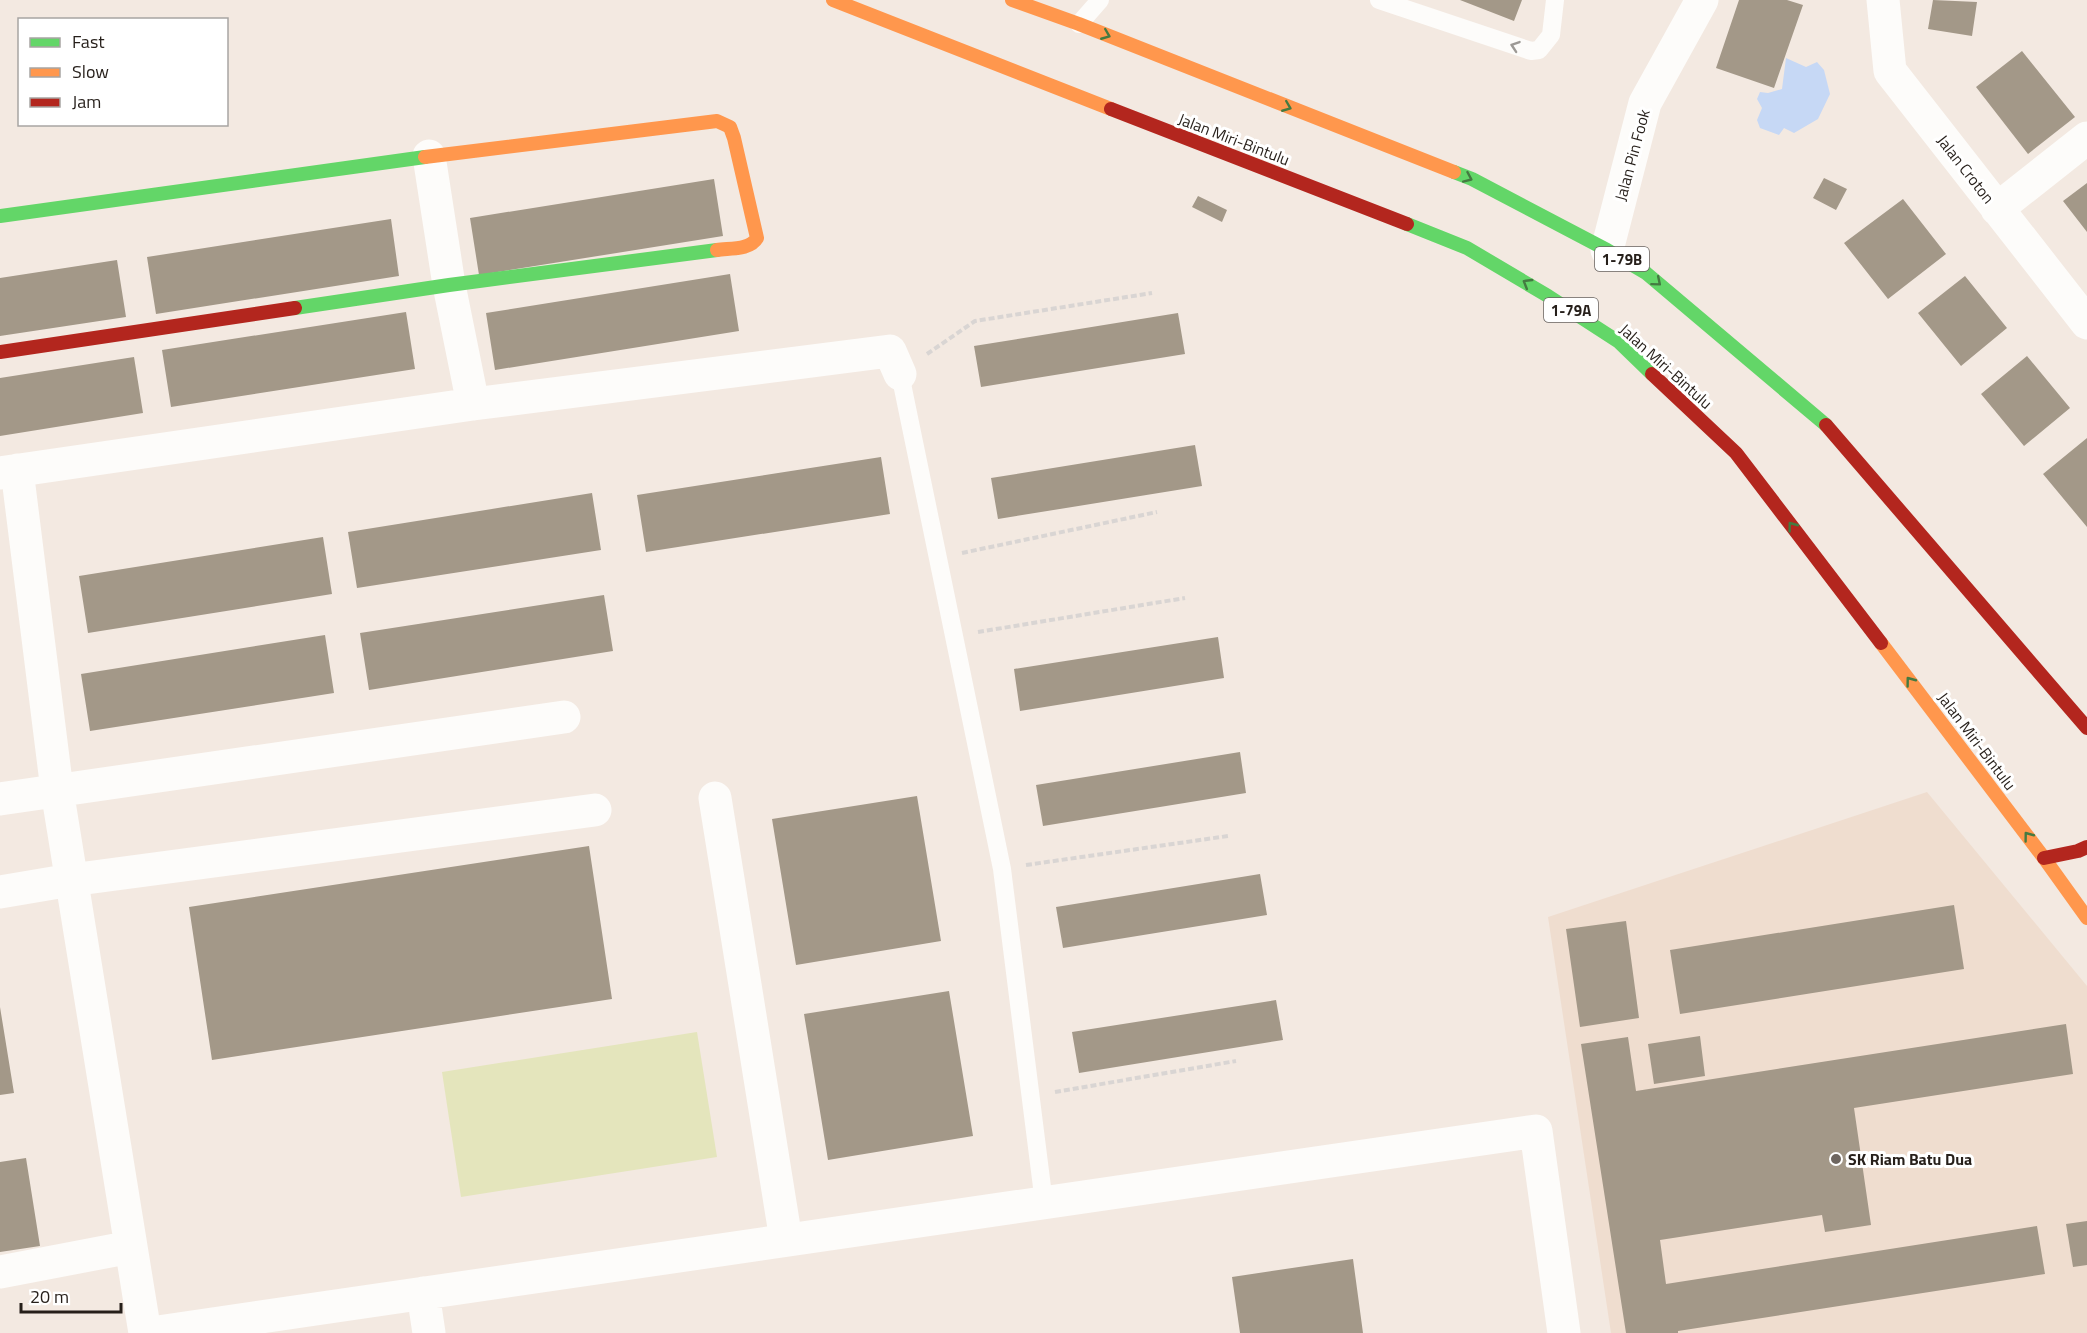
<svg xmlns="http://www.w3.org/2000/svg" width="2087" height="1333" font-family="'Titillium Web',sans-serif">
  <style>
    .built { fill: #efddcf }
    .green { fill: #e4e5bc }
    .water { fill: #c6d8f5 }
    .building { fill: #a39888 }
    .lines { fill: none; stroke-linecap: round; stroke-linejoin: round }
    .path { stroke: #d9d5d3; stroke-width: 4; stroke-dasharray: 6 3; stroke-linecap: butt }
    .lane { stroke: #fdfcfa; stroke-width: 18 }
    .street { stroke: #fdfcfa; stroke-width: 33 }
    .fast { stroke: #63d668; stroke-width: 14 }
    .slow { stroke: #ff974d; stroke-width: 14 }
    .jam { stroke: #b3261e; stroke-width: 14 }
    .oneway { stroke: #447a41 }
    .oneway2 { stroke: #9c9995 }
    .poi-dot { fill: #6e6660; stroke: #fff; stroke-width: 2 }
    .labels { text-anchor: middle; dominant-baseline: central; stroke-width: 6; stroke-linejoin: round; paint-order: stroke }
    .shield { fill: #fff; stroke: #67625f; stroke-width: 1.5 }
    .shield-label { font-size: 15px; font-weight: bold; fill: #261f1a }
    .street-label { font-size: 16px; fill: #261f1a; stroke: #fff }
    .poi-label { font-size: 16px; font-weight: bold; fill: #261f1a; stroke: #fff; text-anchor: start }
  </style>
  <rect width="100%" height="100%" fill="#f3e9e1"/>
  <path class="built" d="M1927,792L2087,986V1333H1611L1548,917Z"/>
  <path class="green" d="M697,1032L717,1157L461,1197L442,1072Z"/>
  <path class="water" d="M1786,58L1806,67L1817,62L1824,70L1830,94L1818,119L1794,133L1784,128L1779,135L1760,128L1757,120L1762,108L1757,99L1760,92L1768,93L1782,89Z"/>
  <path class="building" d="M1460,0H1522L1514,21Z
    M1739,0H1787L1803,5L1774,88L1716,68Z
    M1933,0L1977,2L1972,36L1928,29Z
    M2022,51L2075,117L2028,154L1976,87Z
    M1824,178L1847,189L1836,210L1813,198Z
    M714,179L723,236L479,275L470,218Z
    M2087,183V232L2063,201Z
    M1198,196L1227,210L1222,222L1192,207Z
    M1903,199L1946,254L1888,299L1844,243Z
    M391,219L399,276L156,314L147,257Z
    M117,260L126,317L0,336V278Z
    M730,274L739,331L495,370L486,313Z
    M1965,276L2007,328L1961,366L1918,313Z
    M406,312L415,369L171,407L162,350Z
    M1178,313L1185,354L981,387L974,346Z
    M2027,356L2070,408L2024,446L1981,394Z
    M134,357L143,413L0,436V378Z
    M2087,438V527L2043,474Z
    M1195,445L1202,486L998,519L991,478Z
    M881,457L890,514L646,552L637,495Z
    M592,493L601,550L357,588L348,532Z
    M323,537L332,594L88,633L79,576Z
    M604,595L613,651L369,690L360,633Z
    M325,635L334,693L90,731L81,674Z
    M1218,637L1224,678L1020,711L1014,669Z
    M1240,752L1246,793L1043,826L1036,785Z
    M917,796L941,941L796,965L772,819Z
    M589,846L612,999L212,1060L189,907Z
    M1260,874L1267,915L1063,948L1056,907Z
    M1954,905L1964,969L1680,1014L1670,950Z
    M1626,921L1639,1018L1580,1027L1566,929Z
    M949,991L973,1136L828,1160L804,1014Z
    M1276,1000L1283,1040L1079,1073L1072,1032Z
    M0,1007L14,1093L0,1095Z
    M2066,1024L2073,1074L1854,1108L1871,1225L1825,1232L1822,1215L1660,1240L1666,1284L2037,1226L2045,1274L1678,1331V1333H1626L1581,1044L1628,1037L1636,1091Z
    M1700,1036L1705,1076L1654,1084L1648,1044Z
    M26,1158L40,1246L0,1252V1162Z
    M2087,1221V1265L2073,1267L2066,1224Z
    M1353,1259L1363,1333H1240L1232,1277Z"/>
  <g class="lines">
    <path class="path" d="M927,354L975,321L1152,293
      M962,553L1157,512
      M978,632L1185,598
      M1026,865L1228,836
      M1055,1092L1236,1061"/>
    <path class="lane" d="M1379,0L1531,51L1539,50L1551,35L1555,0
      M1079,24L1100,0
      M900,374L1002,869L1044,1203"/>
    <path class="street" d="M1883,0L1890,71L2087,323
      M429,156L449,285L473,404
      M1997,209L2087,138
      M1607,250L1645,103L1702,0
      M17,470L57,790L145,1333
      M0,473L473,404L890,351L900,374
      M715,798L786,1240
      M0,799L564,717
      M0,892L71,880L595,810
      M0,1272L131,1247
      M423,1293L429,1333
      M151,1333L1536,1131L1564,1333"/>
    <path class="fast" d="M1454,172L1472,179L1607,250L1646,273L1826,425
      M0,216L425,157
      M1407,224L1467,248L1548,296L1619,342L1652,374
      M295,308L449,285L717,250"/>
    <path class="slow" d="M833,0L1111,109
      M1012,0L1079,24L1454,172
      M425,157L717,121L730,127L734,138L757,238C750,250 730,248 717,250
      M1881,643L2044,858L2087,918"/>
    <path class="jam" d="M1111,109L1407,224
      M0,352L295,308
      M1652,374L1736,453L1881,643
      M1826,425L2087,728
      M2044,858L2078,851L2087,847"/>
  </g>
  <defs><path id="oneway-chevron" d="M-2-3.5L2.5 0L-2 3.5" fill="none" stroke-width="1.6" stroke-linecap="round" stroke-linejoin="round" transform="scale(1.5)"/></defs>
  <g class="oneway">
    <use href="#oneway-chevron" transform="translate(1106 35) rotate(22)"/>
    <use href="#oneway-chevron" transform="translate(1287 107) rotate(22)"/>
    <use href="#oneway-chevron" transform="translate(1468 178) rotate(24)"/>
    <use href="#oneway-chevron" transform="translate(1657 282) rotate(40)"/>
    <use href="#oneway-chevron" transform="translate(1527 283) rotate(-149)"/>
    <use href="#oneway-chevron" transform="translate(1792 526) rotate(-127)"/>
    <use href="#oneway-chevron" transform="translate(1910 681) rotate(-127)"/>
    <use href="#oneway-chevron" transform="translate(2028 836) rotate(-127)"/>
  </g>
  <use class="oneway2" href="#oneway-chevron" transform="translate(1515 46) rotate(-161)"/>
  <circle class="poi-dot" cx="1836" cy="1159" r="6"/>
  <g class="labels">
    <g class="shield">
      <rect x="1595" y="247" width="54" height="24" rx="4.5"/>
      <rect x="1544" y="298" width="54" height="24" rx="4.5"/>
    </g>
    <g class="shield-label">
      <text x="1622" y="259">1-79B</text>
      <text x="1571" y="310">1-79A</text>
    </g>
    <g class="street-label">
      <text transform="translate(1234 139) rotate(21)">Jalan Miri-Bintulu</text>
      <text transform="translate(1632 155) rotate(-75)">Jalan Pin Fook</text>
      <text transform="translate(1966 169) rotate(52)">Jalan Croton</text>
      <text transform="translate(1666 366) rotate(42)">Jalan Miri-Bintulu</text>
      <text transform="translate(1977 741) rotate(53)">Jalan Miri-Bintulu</text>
    </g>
    <g class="poi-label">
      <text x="1848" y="1159">SK Riam Batu Dua</text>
    </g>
  </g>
  <rect x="18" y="18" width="210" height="108" fill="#ffffff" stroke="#a8a5a3" stroke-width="1.5"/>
  <rect x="30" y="38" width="30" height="9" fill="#63d668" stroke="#a8a5a3" stroke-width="1.5"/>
  <text x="72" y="48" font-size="18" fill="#261f1a">Fast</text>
  <rect x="30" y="68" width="30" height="9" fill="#ff974d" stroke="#a8a5a3" stroke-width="1.5"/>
  <text x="72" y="78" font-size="18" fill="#261f1a">Slow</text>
  <rect x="30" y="98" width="30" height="9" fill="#b3261e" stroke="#a8a5a3" stroke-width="1.5"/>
  <text x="72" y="108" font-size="18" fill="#261f1a">Jam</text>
  <path d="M21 1303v9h100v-9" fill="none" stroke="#261f1a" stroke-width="3"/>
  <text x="30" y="1303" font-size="18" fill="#261f1a" stroke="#ffffff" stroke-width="4.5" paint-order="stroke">20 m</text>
</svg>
